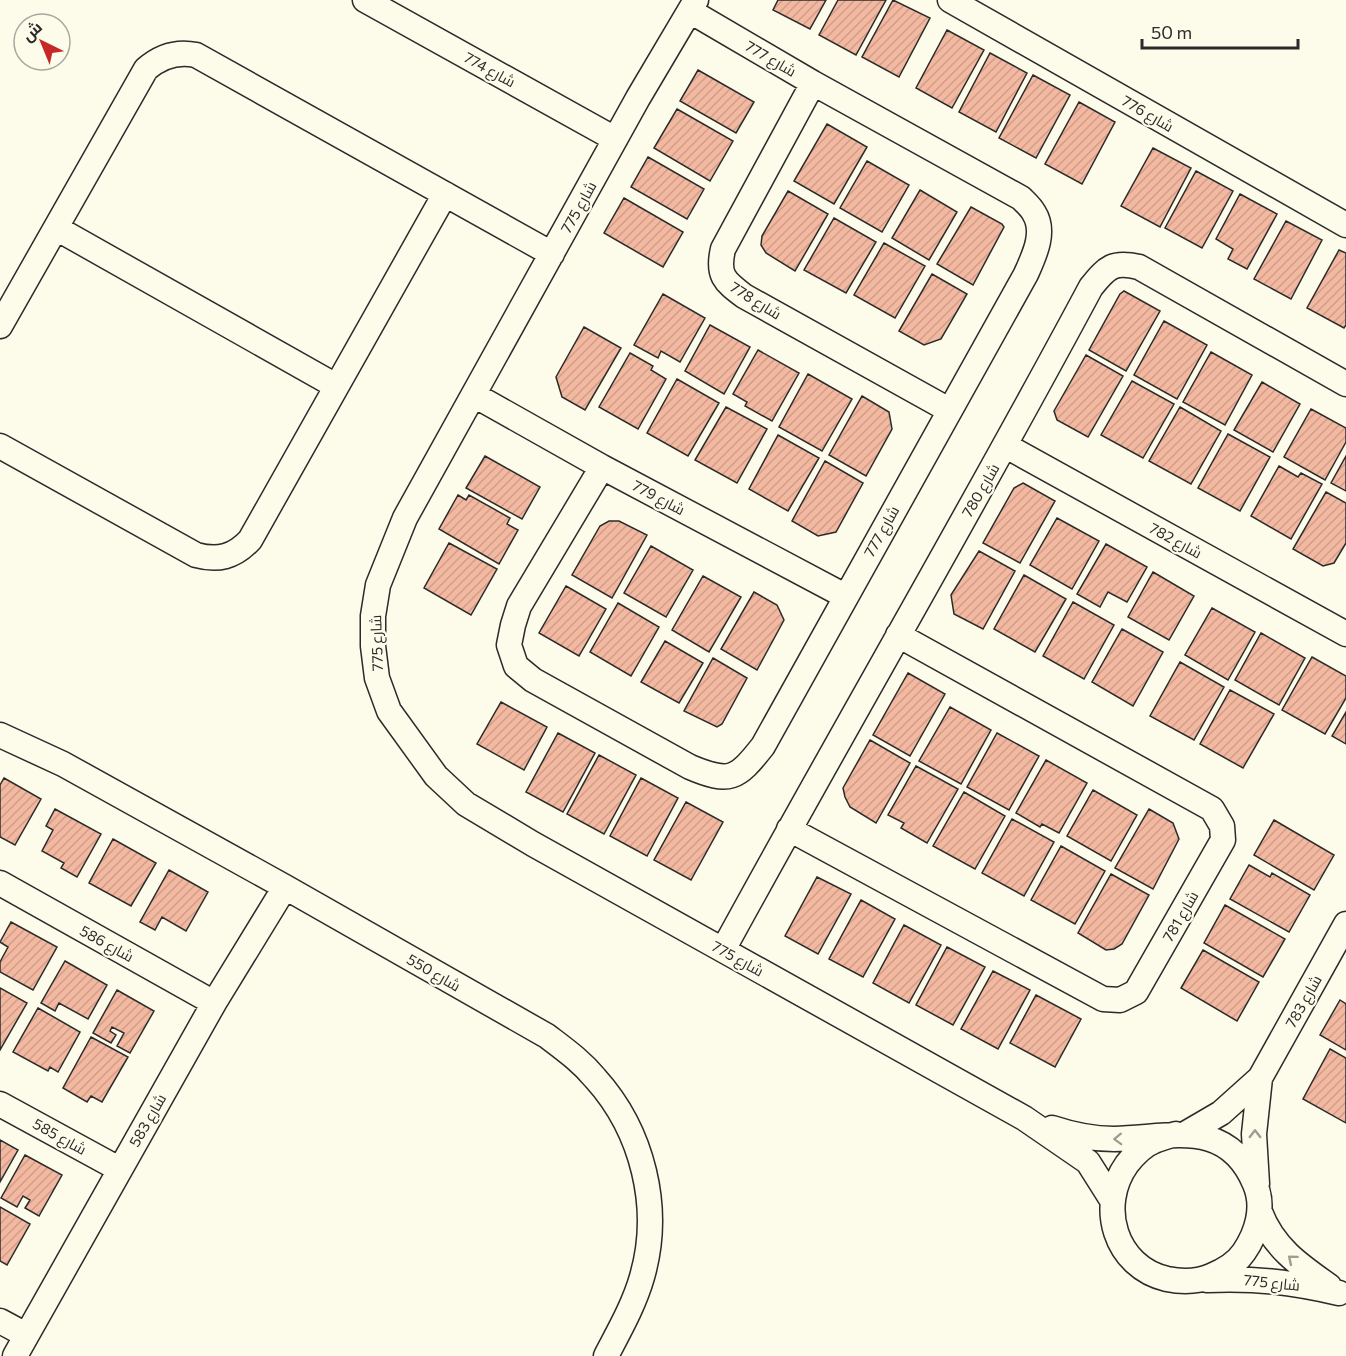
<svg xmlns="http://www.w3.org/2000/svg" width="1346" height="1356" font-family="Commissioner,Cairo,sans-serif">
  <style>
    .building { fill: url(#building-hatch); stroke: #2b2b2b; stroke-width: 1.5 }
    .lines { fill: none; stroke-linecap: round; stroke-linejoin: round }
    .minor-casing { stroke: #2b2b2b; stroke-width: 27 }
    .minor { stroke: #fdfbea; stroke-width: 24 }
    .oneway { stroke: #9e9d94 }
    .labels { text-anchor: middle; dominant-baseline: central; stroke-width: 4.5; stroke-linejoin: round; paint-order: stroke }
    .street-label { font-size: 15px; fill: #2b2b2b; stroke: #fdfbea }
  </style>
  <defs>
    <pattern id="building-hatch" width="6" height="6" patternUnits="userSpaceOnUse" patternTransform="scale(1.5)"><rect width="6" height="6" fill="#f2b8a0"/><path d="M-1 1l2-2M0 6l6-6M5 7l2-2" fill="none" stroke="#d09e8a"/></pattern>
  </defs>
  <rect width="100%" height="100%" fill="#fdfbea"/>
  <path class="building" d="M778,0H826L810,29L773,10Z
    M838,0H886L856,55L819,35Z
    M893,0L930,18L899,77L862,57Z
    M947,30L984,50L952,108L916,88Z
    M990,53L1027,73L996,132L959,112Z
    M698,70L754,102L736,133L680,101Z
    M1033,75L1070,95L1036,158L999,138Z
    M1079,102L1115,122L1082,184L1045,164Z
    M677,109L733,141L710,181L654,148Z
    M827,124L867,147L834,204L794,181Z
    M1153,148L1191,168L1160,227L1121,206Z
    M648,157L704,189L687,219L631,187Z
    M867,161L909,185L882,232L840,208Z
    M1196,171L1233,191L1202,248L1165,228Z
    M920,190L957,212L929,260L892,238Z
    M788,191L828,214L795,271L766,253L761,245L762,236Z
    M1240,194L1277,214L1247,269L1228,259L1233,249L1216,239Z
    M624,198L683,232L663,267L604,233Z
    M971,207L1002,224L1004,227L973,285L937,264Z
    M834,218L876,242L846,293L804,270Z
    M1286,221L1322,240L1291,299L1254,279Z
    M884,243L925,266L895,318L854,295Z
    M1339,250L1346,253V325L1344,328L1307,308Z
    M932,274L967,294L941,339L924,345L899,331Z
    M1124,291L1160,311L1126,371L1089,350L1120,294Z
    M663,294L705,318L680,362L661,351L658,358L634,345Z
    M1164,321L1207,345L1177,399L1134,375Z
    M710,325L750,347L724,394L685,371Z
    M584,327L621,348L585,410L562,397L556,377Z
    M758,350L799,373L772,421L745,406L747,402L733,394Z
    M1211,352L1252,375L1225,425L1183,402Z
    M630,353L653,366L651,370L666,379L638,429L599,407Z
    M1086,355L1123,376L1088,437L1057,420L1054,411Z
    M808,374L852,399L822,451L779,427Z
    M677,379L719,403L688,456L647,433Z
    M1132,381L1174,404L1143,458L1101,435Z
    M1262,382L1300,404L1273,452L1234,430Z
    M862,396L889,412L892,429L866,476L829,455Z
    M726,407L767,429L737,483L695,460Z
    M1180,407L1221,431L1191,484L1149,461Z
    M1311,409L1346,428V442L1325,480L1284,457Z
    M1228,434L1270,457L1240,511L1198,488Z
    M778,435L819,458L788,511L749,489Z
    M485,456L540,487L522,519L466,488Z
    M1346,456V491L1331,483Z
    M825,461L863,483L836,532L818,536L792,521Z
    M1279,466L1298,477L1301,473L1322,484L1291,539L1251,516Z
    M1023,483L1055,501L1020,563L983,543L1014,488Z
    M1326,492L1346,503V543L1334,563L1323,566L1293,549Z
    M458,495L466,500L469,495L510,518L507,524L518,530L499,564L439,529Z
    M1057,518L1099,541L1072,589L1030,565Z
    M609,521H619L647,535L612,598L572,575L600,526Z
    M449,543L497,569L471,615L424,588Z
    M1106,544L1147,567L1127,602L1108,592L1100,607L1077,594Z
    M651,546L693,570L666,617L624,593Z
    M979,551L1015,571L983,629L954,614L951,595Z
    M1153,572L1194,596L1169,640L1128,617Z
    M1024,575L1066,599L1035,652L994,629Z
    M703,576L741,597L709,652L672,630Z
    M566,586L606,609L579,656L539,633Z
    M754,592L777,605L784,620L757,670L721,649Z
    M1073,602L1114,625L1084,679L1043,656Z
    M618,603L659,627L631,676L590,652Z
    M1212,608L1255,632L1228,680L1185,655Z
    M1122,629L1163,652L1133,706L1092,682Z
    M1261,633L1305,658L1279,705L1235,680Z
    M665,641L703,663L679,703L641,682Z
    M1312,657L1346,676V698L1325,734L1282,710Z
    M713,658L747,678L722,724L717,727L684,711Z
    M1180,662L1224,687L1194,740L1150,716Z
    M908,673L945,694L910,756L873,735Z
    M1230,690L1274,714L1243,768L1200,744Z
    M501,702L547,727L524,770L477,744Z
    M950,707L991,730L961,784L919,761Z
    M1346,712V744L1332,736Z
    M558,733L595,753L563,812L526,792Z
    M997,733L1039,756L1009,810L967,787Z
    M870,740L910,763L876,823L850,807L845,797L843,788Z
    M599,755L636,775L604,834L567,814Z
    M1046,760L1087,783L1059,833L1042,824L1040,827L1016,813Z
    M916,766L958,789L927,843L901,828L904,823L888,815Z
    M4,778L41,799L15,845L0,837V785Z
    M641,778L678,798L647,856L610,836Z
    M1093,790L1137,815L1111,861L1067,836Z
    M964,792L1005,816L975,869L933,846Z
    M686,802L723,822L691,880L654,860Z
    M55,809L101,834L77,877L61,868L64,863L42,851L53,830L46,826Z
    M1149,809L1173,823L1179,839L1153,889L1115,868Z
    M1012,819L1054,842L1024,896L982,873Z
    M1274,820L1334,855L1314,890L1254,855Z
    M113,839L156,863L131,906L89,883Z
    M1061,846L1105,871L1075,924L1031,900Z
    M1249,865L1270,877L1272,873L1310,895L1289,932L1230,899Z
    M169,870L208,892L186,931L162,917L155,930L140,922Z
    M1111,874L1149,895L1122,944L1114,949L1106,950L1078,933Z
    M817,877L851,894L818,954L785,936Z
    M861,900L895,919L863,977L829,959Z
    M1225,905L1285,939L1263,977L1204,943Z
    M11,922L57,947L33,990L0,972V962L8,947L0,942Z
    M904,925L941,945L909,1003L873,983Z
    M947,947L985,967L953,1025L916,1005Z
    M1203,950L1259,982L1237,1021L1181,988Z
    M65,961L107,985L88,1019L59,1003L55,1011L41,1003Z
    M993,971L1030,990L998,1049L961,1029Z
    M0,988L27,1003L0,1050Z
    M117,990L154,1011L130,1053L117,1046L124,1033L112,1027L110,1031L116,1035L111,1043L93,1033Z
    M1036,995L1081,1019L1055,1067L1010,1043Z
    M1340,1000L1346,1004V1050L1320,1035Z
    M38,1008L80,1032L58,1072L50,1067L48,1071L13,1052Z
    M91,1037L128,1057L102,1102L91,1096L87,1102L63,1088Z
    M1330,1049L1346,1058V1123L1303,1099Z
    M0,1140L18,1150L0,1182Z
    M25,1155L62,1175L39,1216L25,1208L30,1200L23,1196L17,1207L1,1198Z
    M0,1207L30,1224L7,1265L0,1261Z"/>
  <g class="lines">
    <defs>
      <path id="minor" d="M365,0L615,139
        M696,0L638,98L405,518L378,585L373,616V646L377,678L389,711L436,776L466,804L533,844L1024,1118L1088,1162L1112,1200
        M950,0L1346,225
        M813,83L723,249C717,275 724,281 744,296L949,410
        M56,228L336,386
        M0,326L146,69C161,56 177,51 196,55L552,254
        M474,395L602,467L845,596
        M0,446L196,555C218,561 234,557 250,540L445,194
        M1006,446L1346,634
        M602,467L519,606L513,625L509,645L516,666L533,680L690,767C730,784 737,779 763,746L1026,274C1034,256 1046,232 1034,213C1031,207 1025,202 1021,198L813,83L690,11
        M0,735L63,764L285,887L547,1036C564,1049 581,1061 595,1078C643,1131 662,1208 642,1277C634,1305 619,1331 606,1356
        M789,829L1103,999L1120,1000L1136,992L1223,840L1222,826L1212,809L898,635
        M0,883L214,1003
        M723,950C844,728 972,510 1091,287C1107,267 1113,261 1139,267L1346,384
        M0,1104L119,1169
        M1052,1128C1073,1135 1092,1139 1114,1139C1171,1138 1227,1117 1255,1184C1265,1207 1257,1233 1244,1252C1236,1264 1223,1271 1211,1276C1197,1282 1182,1282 1167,1279C1115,1267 1097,1206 1127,1164C1134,1155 1144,1145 1154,1141C1161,1138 1169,1136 1176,1134
        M1185,1134L1221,1113L1260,1078L1346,924
        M1257,1184L1254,1134L1260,1078
        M1260,1212C1273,1247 1299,1265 1329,1286
        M1207,1280C1256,1278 1291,1282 1339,1293
        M0,1321L26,1335
        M15,1356L214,1003L285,887"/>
    </defs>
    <use href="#minor" class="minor-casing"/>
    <use href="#minor" class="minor"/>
  </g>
  <defs><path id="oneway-chevron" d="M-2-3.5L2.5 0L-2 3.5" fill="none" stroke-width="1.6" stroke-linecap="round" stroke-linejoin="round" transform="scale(1.5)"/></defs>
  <g class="oneway">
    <use href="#oneway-chevron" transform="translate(1255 1134) rotate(-90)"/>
    <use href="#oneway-chevron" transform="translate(1118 1139) rotate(178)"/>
    <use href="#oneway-chevron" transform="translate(1292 1259) rotate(-140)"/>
  </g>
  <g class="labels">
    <g class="street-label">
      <text transform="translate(771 58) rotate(30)">شارع 777</text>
      <text transform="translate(490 69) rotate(29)">شارع 774</text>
      <text transform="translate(1148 113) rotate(30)">شارع 776</text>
      <text transform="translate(578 207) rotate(-61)">شارع 775</text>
      <text transform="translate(756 300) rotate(32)">شارع 778</text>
      <text transform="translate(980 490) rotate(-60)">شارع 780</text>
      <text transform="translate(659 497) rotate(28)">شارع 779</text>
      <text transform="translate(881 531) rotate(-61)">شارع 777</text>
      <text transform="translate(1176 540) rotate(29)">شارع 782</text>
      <text transform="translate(376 643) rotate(-92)">شارع 775</text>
      <text transform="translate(1180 916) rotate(-60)">شارع 781</text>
      <text transform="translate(107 943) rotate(29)">شارع 586</text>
      <text transform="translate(738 958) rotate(29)">شارع 775</text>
      <text transform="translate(434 972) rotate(30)">شارع 550</text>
      <text transform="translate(1303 1001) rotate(-61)">شارع 783</text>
      <text transform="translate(147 1120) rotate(-60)">شارع 583</text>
      <text transform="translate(60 1136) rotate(29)">شارع 585</text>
      <text transform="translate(1272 1282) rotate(6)">شارع 775</text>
    </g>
  </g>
  <g transform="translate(42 42) rotate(317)"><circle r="28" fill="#fdfbea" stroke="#a9a89e" stroke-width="1.5"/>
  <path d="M0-4.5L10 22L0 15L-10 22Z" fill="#c62828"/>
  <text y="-9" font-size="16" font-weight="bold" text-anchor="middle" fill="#2b2b2b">ش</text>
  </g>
  <path d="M1142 39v9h156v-9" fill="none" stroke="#2b2b2b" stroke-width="3"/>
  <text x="1151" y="39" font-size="18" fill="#2b2b2b" stroke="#fdfbea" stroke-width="4.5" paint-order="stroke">50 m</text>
</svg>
